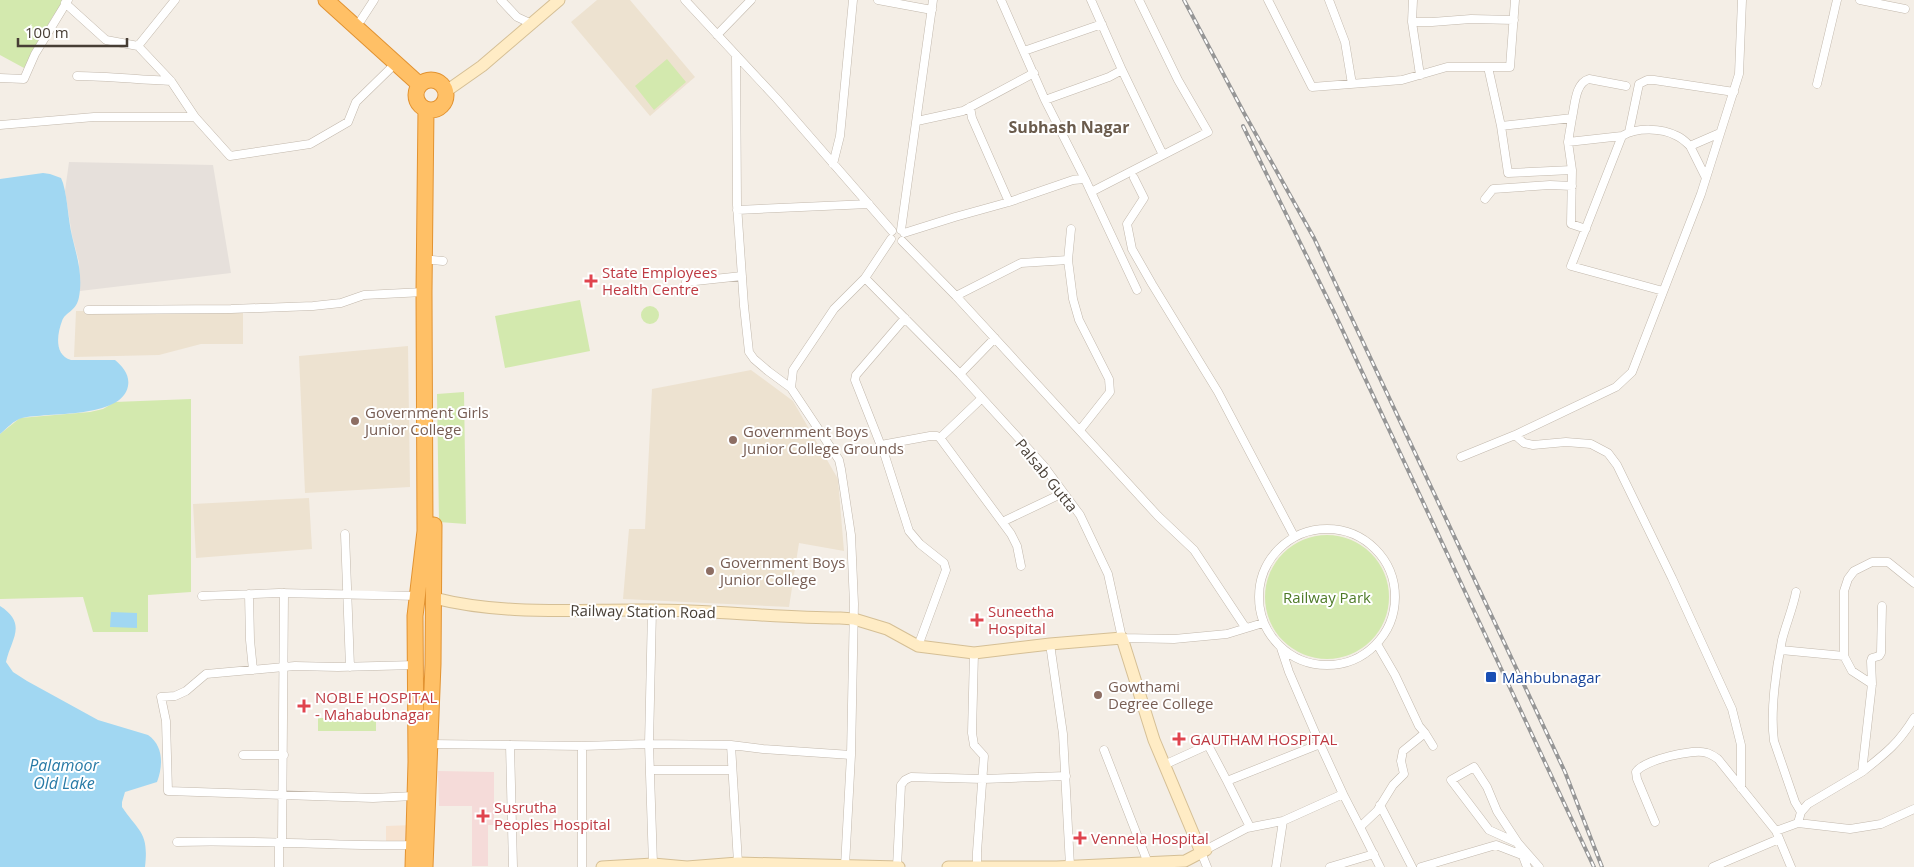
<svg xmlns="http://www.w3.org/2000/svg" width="1914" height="867" font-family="'Open Sans',sans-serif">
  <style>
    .commercial { fill: #f6e3d1 }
    .industrial { fill: #e6e0db }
    .education { fill: #ede2d0 }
    .medical { fill: #f5dbd9 }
    .green { fill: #d3e9ae }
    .water { fill: #a1d7f2 }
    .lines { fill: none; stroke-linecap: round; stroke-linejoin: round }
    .street-casing { stroke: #c2b8ac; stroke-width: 9 }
    .secondary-casing { stroke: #d5bf95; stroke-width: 13 }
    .highway-casing { stroke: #e29332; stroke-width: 17 }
    .street { stroke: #fff; stroke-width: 8 }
    .secondary { stroke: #ffecc5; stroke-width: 11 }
    .highway { stroke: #ffc066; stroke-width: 15 }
    .rail-casing { stroke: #969696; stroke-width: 4 }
    .rail { stroke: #fff; stroke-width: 2; stroke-dasharray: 5.5; stroke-linecap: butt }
    .health-dot { fill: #e0444e; stroke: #fff; stroke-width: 2 }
    .education-dot { fill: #8d6e63; stroke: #fff; stroke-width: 2 }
    .transit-dot { fill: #1a4fb4; stroke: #fff; stroke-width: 2 }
    .labels { text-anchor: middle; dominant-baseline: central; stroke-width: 4; stroke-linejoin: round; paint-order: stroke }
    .health-label { font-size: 15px; fill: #be3a42; stroke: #fff; text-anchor: start }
    .education-label { font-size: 15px; fill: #785e54; stroke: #fff; text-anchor: start }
    .street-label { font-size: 15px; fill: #473e35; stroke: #fff }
    .park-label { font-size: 15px; fill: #4d7a27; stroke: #fff }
    .transit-label { font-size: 15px; fill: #164399; stroke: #fff; text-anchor: start }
    .neighbourhood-label { font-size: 16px; font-weight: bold; fill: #6a5b4c; stroke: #fff }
    .water-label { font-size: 16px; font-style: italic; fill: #287aa6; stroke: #fff }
  </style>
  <rect width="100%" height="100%" fill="#f4eee6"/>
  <path class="commercial" d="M413,825V845H386V826Z"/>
  <path class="industrial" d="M69,162L213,165L231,273L80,291L79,262L72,235L65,191Z"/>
  <path class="education" d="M597,0H630L695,77L650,116L571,22Z
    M76,311L243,312V344H201L159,355L74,357Z
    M408,346L410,487L305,493L299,356Z
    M751,370L793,401L838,479L844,551L799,543L789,607L623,599L629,529H645L652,389Z
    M309,498L312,549L196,558L193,504Z"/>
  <path class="medical" d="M438,771L494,772V825H488V866H472V806H439Z"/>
  <path class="green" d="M0,0H66L53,16L24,68L0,55Z
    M667,59L686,82L654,110L635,86Z
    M580,300L590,351L505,368L495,316Z
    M641 315a9 9 0 1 1 18 0a9 9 0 1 1-18 0Z
    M464,392L466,524L439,522L437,394Z
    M191,399V592L148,595V632H93L83,597L0,599V434L20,418L90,412L103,409L115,402Z
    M1265 597a62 62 0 1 1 124 0a62 62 0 1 1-124 0Z
    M318,718H376V731H318Z"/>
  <path class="water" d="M43,173L50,174L61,178L63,183C68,201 68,219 72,236C77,257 83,275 79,297C76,312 66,311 62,321C57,334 54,355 71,360H115C123,367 130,375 128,386C122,419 47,412 22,418C14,420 6,429 0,434V179Z
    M0,606C28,624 11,639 6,662L13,672L27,681L98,720L148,735C164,746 163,766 157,782L125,792L122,802V807C139,832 149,832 145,867H0Z
    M111,612L137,613V628L110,627Z"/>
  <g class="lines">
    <defs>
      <path id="street" d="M175,0L138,46L171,81L195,117
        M501,0L517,17L532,24
        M685,0L777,99L892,231
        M878,0L932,10
        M1091,0L1122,70L1163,155L1208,132L1178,80L1139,0
        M1268,0L1312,87L1402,80L1447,67H1510L1515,0
        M1329,0L1345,42L1352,84
        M1860,0L1905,9
        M65,3L106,40L138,46
        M361,20L374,0
        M1412,22L1413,0
        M717,35L751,0
        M1024,51L1102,24
        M736,55L737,205L744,306L749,352L754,359L768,371L791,388
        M1488,67L1501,126
        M1420,75L1412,22H1432L1471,19L1514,20
        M77,76C109,76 139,80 171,81
        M0,78L24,79L35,54L68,0
        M1817,84L1837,0
        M1045,100L1109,77L1122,70
        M970,107L972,118L1009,202
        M1572,118C1575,105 1575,83 1589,79L1626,86
        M917,121L963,111L1034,73
        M0,125L94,117H195L230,156L310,144L348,122L356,102L397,62
        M1629,132L1639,84L1647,80H1654L1734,92
        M1568,142L1572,170L1508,173L1501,126L1572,118L1568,142L1622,136
        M833,164L840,136L853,0
        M1572,170L1571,224L1586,229
        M1134,178L1144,198L1127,224L1132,249L1152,284L1218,392L1294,536
        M1706,178L1690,146L1720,133
        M1085,179L1091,192L1163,155
        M1091,192L1137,290
        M1485,199L1493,189L1550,185L1572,186
        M737,210L869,204
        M901,230L933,0
        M904,233L955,217L1009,202L1073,180L1085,179L1045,100L1001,0
        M902,241L956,296L1158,516L1194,550L1245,627
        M432,260L443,261
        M1068,260L1073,299L1079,320L1109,379L1110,392L1080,430
        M865,278L960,374
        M686,282L742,276
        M1663,291L1571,266L1622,136C1637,127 1662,128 1677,136C1682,138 1686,142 1690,146
        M956,296L1021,263L1068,260L1071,229
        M88,310L231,309L313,306L341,303L364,295L424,292
        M905,318L856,375L855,380L885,456L909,531L920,544L944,563L946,570L918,646
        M995,338L960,374L1043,465L1080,515L1108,574L1122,638L1174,639L1227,634L1263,623
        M1515,435L1524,443L1533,445L1566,442L1591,444L1608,453L1617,465L1672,578L1732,709L1741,745V788
        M940,438L982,398
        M881,445L930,436H937L940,438L1011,534L1017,546L1021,566
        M1461,457L1515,435L1616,387L1632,372L1701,194L1739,74L1742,0
        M1002,522L1063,493
        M1259 597a68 68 0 1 1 136 0a68 68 0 1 1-136 0Z
        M345,534L350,667
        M1796,592C1793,608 1786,624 1782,640C1776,669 1770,712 1774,741L1795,802L1801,812
        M249,594L250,640L253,670
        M202,596L279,593L420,596
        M1050,644L1063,734L1070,866
        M1281,648L1289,672L1320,744
        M1781,650L1844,656
        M974,653L972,733L974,745L984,756L977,852V867
        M1872,684L1852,671L1844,656V591L1848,579L1854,571L1872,562H1888L1914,583
        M1425,733L1433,746
        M430,744L582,746L649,744L652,610
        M510,745L513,867
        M731,745L738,863
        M582,746V867
        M1104,750L1148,863
        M243,755H284
        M851,755L854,604L851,535L841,469L839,460L791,388L793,370L834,309L865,278L891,239
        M1164,765L1208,745L1227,781
        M650,770H732
        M1862,772C1886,753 1898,744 1914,718
        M414,796L373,798L168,791L166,721L161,697L175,696L186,691L206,674L295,666L338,667L416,665
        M1380,805L1412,867
        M1655,822L1637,779L1636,772C1644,760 1694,748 1707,753C1711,754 1715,757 1718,759L1776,831
        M1798,823L1801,812L1808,804L1862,772L1872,684L1871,661L1872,658L1879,656L1881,653L1882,606
        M1250,827L1227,781L1320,744L1343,794
        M1360,827L1380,867
        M177,842C256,839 335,847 414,845
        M279,842V867
        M282,842L284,593
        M1207,849L1247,828L1283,821L1343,794L1360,827L1377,811L1393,785L1404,774L1401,761L1403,751L1425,733L1419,726L1395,675L1377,644
        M1201,852L1207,867
        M653,864L649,744L731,745L763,749L851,755L845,866
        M897,867L901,785L905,780L911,777L983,779L1066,776
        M1276,867L1283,821
        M1330,867L1374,854
        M1421,867L1496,845L1522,855
        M1527,867L1518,843L1497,811L1487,787L1474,767L1451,780L1489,830L1518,843L1539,867
        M1713,867L1779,839
        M1791,867L1776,831L1798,823L1850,829L1881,824L1914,809"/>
      <path id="secondary" d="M445,92L482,66L559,0
        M434,598C504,616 578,609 650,610C713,610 777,618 840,618L854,619L887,629L918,646L974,653L1050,644L1122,638L1154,740L1201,852
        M602,867L653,864L687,867L738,863L899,867
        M948,867H1057L1185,861L1206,850"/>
      <path id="highway" d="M326,0L420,85
        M416 95a15 15 0 1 1 30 0a15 15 0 1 1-30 0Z
        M413,867L416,762L415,616L425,531L424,292L426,109
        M425,867L433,664L434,525"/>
    </defs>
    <use href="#street" class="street-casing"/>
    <use href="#secondary" class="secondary-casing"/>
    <use href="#highway" class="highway-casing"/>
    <use href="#street" class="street"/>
    <use href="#secondary" class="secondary"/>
    <use href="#highway" class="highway"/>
    <defs>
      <path id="rail" d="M1184,0L1244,113L1314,238L1565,772L1602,867
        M1243,126L1333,310L1594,867"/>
    </defs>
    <use href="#rail" class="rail-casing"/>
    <use href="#rail" class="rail"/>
  </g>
  <g class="health-dot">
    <path d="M588.5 273.5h5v5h5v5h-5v5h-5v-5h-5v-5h5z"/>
    <path d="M974.5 612.5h5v5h5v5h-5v5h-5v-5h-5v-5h5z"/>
    <path d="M301.5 698.5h5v5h5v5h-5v5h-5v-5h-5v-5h5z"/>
    <path d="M1176.5 731.5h5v5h5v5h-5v5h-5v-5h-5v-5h5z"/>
    <path d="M480.5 808.5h5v5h5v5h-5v5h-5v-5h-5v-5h5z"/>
    <path d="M1077.5 830.5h5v5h5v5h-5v5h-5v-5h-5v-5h5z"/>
  </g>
  <g class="education-dot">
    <circle cx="355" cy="421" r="5"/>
    <circle cx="733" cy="440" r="5"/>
    <circle cx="710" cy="571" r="5"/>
    <circle cx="1098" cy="695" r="5"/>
  </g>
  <rect class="transit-dot" x="1485" y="671" width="12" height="12" rx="2.5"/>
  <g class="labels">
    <g class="health-label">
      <text x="602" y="272">State Employees<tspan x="602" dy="17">Health Centre</tspan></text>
      <text x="988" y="611">Suneetha<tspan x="988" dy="17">Hospital</tspan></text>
      <text x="315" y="697">NOBLE HOSPITAL<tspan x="315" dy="17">- Mahabubnagar</tspan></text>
      <text x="1190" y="739">GAUTHAM HOSPITAL</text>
      <text x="494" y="807">Susrutha<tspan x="494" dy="17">Peoples Hospital</tspan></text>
      <text x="1091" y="838">Vennela Hospital</text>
    </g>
    <g class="education-label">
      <text x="365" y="412">Government Girls<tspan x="365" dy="17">Junior College</tspan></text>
      <text x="743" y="431">Government Boys<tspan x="743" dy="17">Junior College Grounds</tspan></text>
      <text x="720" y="562">Government Boys<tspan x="720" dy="17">Junior College</tspan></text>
      <text x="1108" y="686">Gowthami<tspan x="1108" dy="17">Degree College</tspan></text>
    </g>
    <g class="street-label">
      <text transform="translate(1047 475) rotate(51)">Palsab Gutta</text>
      <text transform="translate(643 611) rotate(1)">Railway Station Road</text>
    </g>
    <g class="park-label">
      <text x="1327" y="597">Railway Park</text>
    </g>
    <g class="transit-label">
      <text x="1502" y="677">Mahbubnagar</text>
    </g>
    <g class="neighbourhood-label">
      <text x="1069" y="127">Subhash Nagar</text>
    </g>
    <g class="water-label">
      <text x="64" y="765">Palamoor<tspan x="64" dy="18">Old Lake</tspan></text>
    </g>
  </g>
  <path d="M18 38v8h109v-8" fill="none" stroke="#473e35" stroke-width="2.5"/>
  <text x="25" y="38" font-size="15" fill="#473e35" stroke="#ffffff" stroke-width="4" paint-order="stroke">100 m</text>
</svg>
